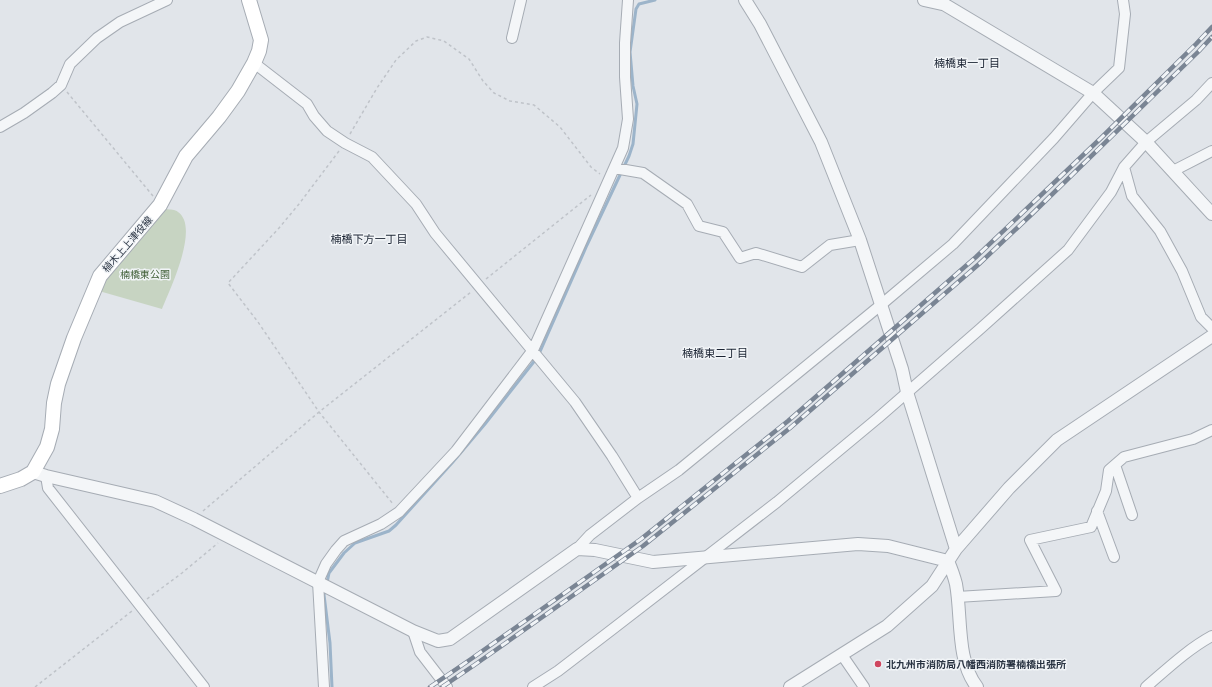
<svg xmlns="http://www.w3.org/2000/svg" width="1212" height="687" font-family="'Open Sans','Noto Sans JP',sans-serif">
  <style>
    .green { fill: #c7d4c2 }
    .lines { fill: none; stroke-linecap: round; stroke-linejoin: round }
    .stream { stroke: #9cb4ca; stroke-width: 3 }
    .minor-casing { stroke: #a6acb4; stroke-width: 12 }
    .tertiary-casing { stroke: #a6acb4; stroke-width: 14 }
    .secondary-casing { stroke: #a6acb4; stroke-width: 16 }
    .path { stroke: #bfc3c9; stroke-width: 1.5; stroke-dasharray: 3 3; stroke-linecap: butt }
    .minor { stroke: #f4f6f8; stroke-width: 10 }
    .tertiary { stroke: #f4f6f8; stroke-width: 12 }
    .secondary { stroke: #fff; stroke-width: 14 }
    .rail-casing { stroke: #7a8594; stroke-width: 4.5 }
    .rail { stroke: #f1f4f7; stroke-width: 3; stroke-dasharray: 9; stroke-linecap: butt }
    .poi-dot { fill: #cf465f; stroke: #f1f4f7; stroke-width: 1.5 }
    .labels { text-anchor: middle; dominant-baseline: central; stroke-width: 3; stroke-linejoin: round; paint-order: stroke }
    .street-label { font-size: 10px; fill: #293342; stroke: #f1f4f7 }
    .park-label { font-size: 10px; fill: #3f5e36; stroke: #f1f4f7 }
    .poi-label { font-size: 10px; font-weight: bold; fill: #293342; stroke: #f1f4f7; text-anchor: start }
    .neighbourhood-label { font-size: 11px; fill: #1b2433; stroke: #f1f4f7 }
  </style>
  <rect width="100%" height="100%" fill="#e1e5ea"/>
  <path class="green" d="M166,209C170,210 175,209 178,212C200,227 170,289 162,309L99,291L108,274L162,211Z"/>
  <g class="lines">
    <path class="stream" d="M539,354L587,245L629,156L633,144L637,104L633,86L630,52L636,9L639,4L655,0
      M327,583L329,573L344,553L355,543L389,531L396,525L452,463L485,424L536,359
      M325,590L324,595L330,643L332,687"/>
    <defs>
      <path id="minor" d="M512,38L521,0
        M254,63L307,104L314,116L327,131L345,143L372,157L416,204L435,233L575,402L612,456L638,498
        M0,127L24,113L52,93L61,85L70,64L97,38L120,22L167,0
        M1124,167L1132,196L1160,231L1182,271L1201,317L1212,328
        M614,168L643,173L687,204L699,226L723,232L740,258L756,253L802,267L830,245L860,240
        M1173,171L1212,151
        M1115,465L1132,515
        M46,476L48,488L204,687
        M1097,511L1114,557
        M577,549L590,535L638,498L679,470L882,304L953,244L1054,138L1093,93L1119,68L1125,14L1123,0
        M957,597L1056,591L1030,540L1091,527L1106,491L1109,470L1124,457L1193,439L1212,430
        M413,631L420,652L447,687
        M842,655L864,687
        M324,687L318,582L326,564L336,550L344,541L381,524L399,512L456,451L533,350L623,148L628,119L625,77V43L628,0
        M533,687L558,671L614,628L777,502L878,418L980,329L1068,250L1111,192L1124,167L1146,142L1196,100L1212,83
        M1146,687C1167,669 1188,649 1212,636"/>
      <path id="tertiary" d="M745,0L760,24L821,142L860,240L902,369L907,392L956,549
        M924,0L942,4
        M937,0L1093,93L1146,142L1212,214
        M33,472L46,476L155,501L194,519L413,631L438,641L450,639L577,549L595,550L653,562L858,544L888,546L948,561
        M948,561C951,568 954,576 956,584C962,617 956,660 977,687
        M790,687L887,626L932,586L956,549L1009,488L1057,440L1212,336"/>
      <path id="secondary" d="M0,486L21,479L33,472L47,447L52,429L54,403L58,384L74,338L100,276L160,205L186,156L219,117L238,91L254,63L259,51L261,40L249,0"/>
    </defs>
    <use href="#minor" class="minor-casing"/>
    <use href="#tertiary" class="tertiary-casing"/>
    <use href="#secondary" class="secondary-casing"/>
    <path class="path" d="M67,92L153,196
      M350,134L377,88L396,60L416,41L427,37L444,41L469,59L483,81L494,93L510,101L534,105L560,127L591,167L600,174
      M339,151L299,204L279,228L228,283L258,322L319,412L393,504
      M486,279L591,195
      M203,511L319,412L471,292
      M147,599L182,573L218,543
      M35,687L132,611"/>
    <use href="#minor" class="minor"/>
    <use href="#tertiary" class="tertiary"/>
    <use href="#secondary" class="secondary"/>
    <defs>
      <path id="rail" d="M430,687L471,659L641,539L788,421L976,257L1101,138L1196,44L1212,27
        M442,687L473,666L643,546L790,428L979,264L1033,213L1199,51L1212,37"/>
    </defs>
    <use href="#rail" class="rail-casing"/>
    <use href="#rail" class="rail"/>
  </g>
  <circle class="poi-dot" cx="878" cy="664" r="4"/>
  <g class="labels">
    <g class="street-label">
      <text transform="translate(127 244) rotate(-49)">植木上上津役線</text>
    </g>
    <g class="park-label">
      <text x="145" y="274">楠橋東公園</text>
    </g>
    <g class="poi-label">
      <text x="886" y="664">北九州市消防局八幡西消防署楠橋出張所</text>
    </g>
    <g class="neighbourhood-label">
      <text x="967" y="62">楠橋東一丁目</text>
      <text x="369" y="238">楠橋下方一丁目</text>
      <text x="715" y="352">楠橋東二丁目</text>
    </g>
  </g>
</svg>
